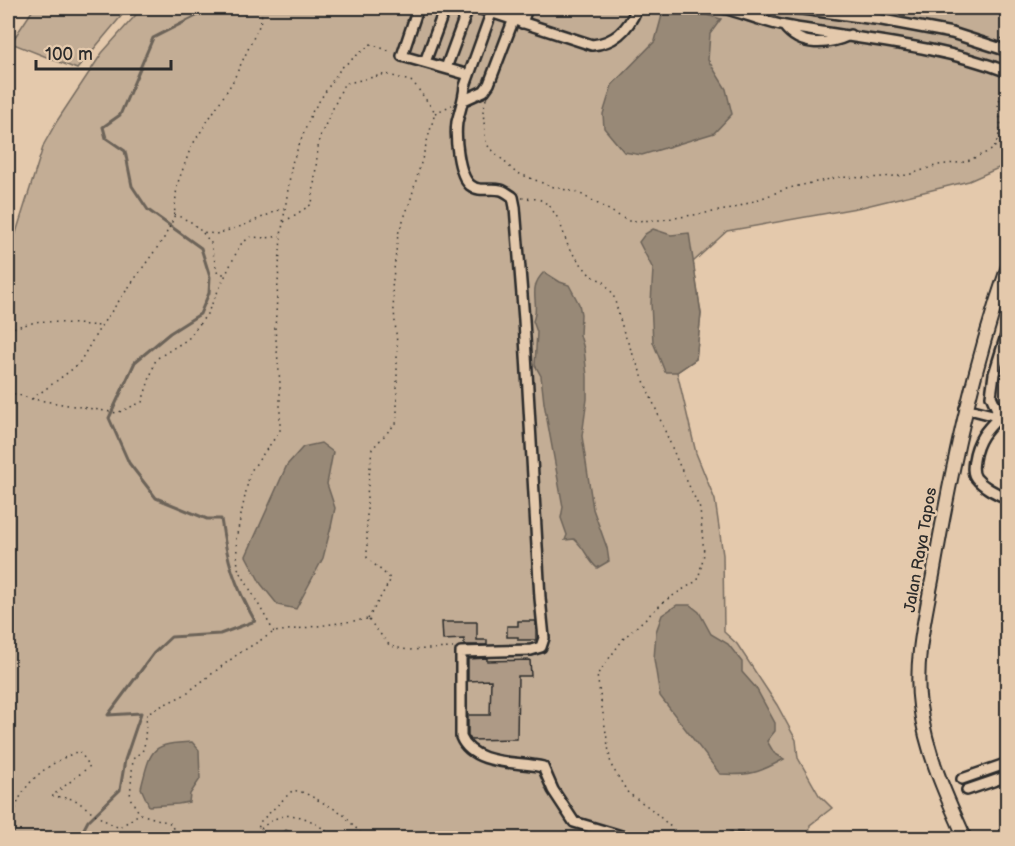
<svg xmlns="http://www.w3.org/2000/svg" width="1015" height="846" font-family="'Balsamiq Sans',sans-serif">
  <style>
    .green { fill: #c3ad95; stroke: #776c60; stroke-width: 1.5 }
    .water { fill: #988977; stroke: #6c6359; stroke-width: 1.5 }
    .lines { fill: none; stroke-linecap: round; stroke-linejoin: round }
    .stream { stroke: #6c6359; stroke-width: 3 }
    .building { fill: #ae9a86; stroke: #2b2b2b; stroke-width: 1.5 }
    .minor-casing { stroke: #2b2b2b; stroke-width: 14 }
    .major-casing { stroke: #2b2b2b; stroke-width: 16 }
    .path { stroke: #2b2b2b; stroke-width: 1.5; stroke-dasharray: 1.5 4.5; stroke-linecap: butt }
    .minor { stroke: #e4c9ac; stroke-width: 9 }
    .major { stroke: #e4c9ac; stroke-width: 12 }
    .labels { text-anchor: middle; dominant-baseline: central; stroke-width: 5; stroke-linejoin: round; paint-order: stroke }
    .street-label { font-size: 16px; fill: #2b2b2b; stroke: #e4c9ac }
  </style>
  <rect width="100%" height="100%" fill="#e4c9ac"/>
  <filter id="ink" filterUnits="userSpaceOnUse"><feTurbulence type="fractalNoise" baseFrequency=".0167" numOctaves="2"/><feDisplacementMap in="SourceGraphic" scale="12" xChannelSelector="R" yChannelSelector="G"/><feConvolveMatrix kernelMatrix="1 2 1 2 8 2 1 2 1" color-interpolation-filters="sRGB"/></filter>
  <g filter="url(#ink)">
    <path class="green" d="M34,8H128L77,69L11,43Z
      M142,8H1007V175L1003,166L969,181L862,207L727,231L693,262L701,314L696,359L677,372L696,453L715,500L723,555L724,632L737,644L777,705L796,740L798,758L819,795L832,808L810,825L809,838H302L286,830L278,838H8V272L15,236L44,144L57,121L102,53Z"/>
    <path class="water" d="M664,8H681L721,19L710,34L708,60L726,89L732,114L714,133L642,155L624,152L604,128L603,114L612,85L655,41Z
      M653,229L671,235L689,233L701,314L696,359L677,372H665L653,342L651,303L653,269L639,242L645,234Z
      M544,272L560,282L569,285L579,304L581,314L580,335L584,349L587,376V399L582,436L593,509L607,548L609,561L597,568C587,559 585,548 574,539L565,540L567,535L561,518L563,507L544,403L541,376L535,365L537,332L533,321C541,302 526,290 544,272Z
      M321,443L333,452L327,484L335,508L331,527L323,558L296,609L278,605L261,584L246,556L287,465L303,447Z
      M677,605H690L699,612L711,634L728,644L742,662V672L756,688L775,723V731L767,741L774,753L784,759C759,773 749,776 720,774L660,696L654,659L656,632L662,615Z
      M192,742L199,750L200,779L190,794L189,802L178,804L149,806L141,788C151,749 150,744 192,742Z"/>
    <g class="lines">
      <path class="stream" d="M79,838L88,821L120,790L125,760L141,713L108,715L154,653L171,637L220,634L255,621C234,584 227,560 221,519H207L156,498L129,463L109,418L135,362L170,333L200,314L209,293L210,277L201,248L148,210L132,186L125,151L106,138L103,127L120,115L153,38L212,8"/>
    </g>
    <path class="building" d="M518,621H536V640H518V637H507V626H518Z
      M442,622H477V640H487V645H464V639L443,640Z
      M487,658V661L530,660L531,676H518L517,739L471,740L468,735V715H490L491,680L468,681V659Z"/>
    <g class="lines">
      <defs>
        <path id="minor" d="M418,8L402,56L469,75
          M478,8L592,45C615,43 629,28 637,8
          M493,8L465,86C464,99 460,110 457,122C455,137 458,174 470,185C480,193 490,187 501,190C505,191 510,195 513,197L515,207L524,320L540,598L544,638L541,647L531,650L461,652V737C473,766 518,761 543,767L553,790L574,822L628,838
          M723,8C744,13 764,22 785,26C861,40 935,44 1008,72
          M795,8L882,20L952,33L1008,51
          M522,23L527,8
          M784,26C801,48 828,45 850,35
          M425,62L445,8
          M446,68L468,8
          M464,100L484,91L489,84L518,8
          M965,408L1008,419
          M1000,416C986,430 977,440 974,460C973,466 972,473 976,478C984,488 996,493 1008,499
          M1000,416L991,396L994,374L1008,329
          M962,779L1008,763
          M967,790L1008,776
          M732,838H745"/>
        <path id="major" d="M965,838C946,796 926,752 920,706C914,662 925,618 933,575C951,470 973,367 1008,266"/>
      </defs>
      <use href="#minor" class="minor-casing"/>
      <use href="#major" class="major-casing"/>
      <path class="path" d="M1001,39L1008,33
        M486,99L483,111L486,144L515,172L550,186L579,193L628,221L661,220L732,209L789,188L839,177L868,178L908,175L938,165L965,162L994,149C996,143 999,136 1000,130C1003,111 990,106 1008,88
        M435,113L452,105
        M522,198L539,199L549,205L559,220L569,249L590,275L604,282L613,294L624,333L678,462L700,509L704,554L698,580L666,600L624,638L597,675L611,765L628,793L650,808L683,838
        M174,214L191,222L202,232L216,234L242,226L284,208
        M284,222L312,204L319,139L344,84L386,74L413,82L435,112
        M203,233L211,243L217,272L223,274L227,272
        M8,329L40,321L100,326
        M8,392L32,399L117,413L142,402L156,359L188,339L207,314L240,245L250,237L266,238L280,236
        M32,399L78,365L101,326L164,238L174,218L177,185L191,147L232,83L260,24L263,8
        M368,619L391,579L367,558V495L372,449L397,422V344L392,288L398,234L410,202L435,113
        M369,620L390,646L408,650L453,648
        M274,632L238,568L236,539L250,472L280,431V383L275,329L281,236L292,163L312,112L341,68L371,44L392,52
        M257,833L260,822L293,790L305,793L342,813L365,838
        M12,838L14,836C15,827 13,816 16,807C26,778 52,762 79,751L90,766L52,796L74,799L102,819L119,828L139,814
        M176,838L178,837L170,823L140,814L130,798L133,759L144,749L147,713L184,695L238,654L274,632L368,619
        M253,838C279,804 306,812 334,838"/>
      <use href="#minor" class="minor"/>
      <use href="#major" class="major"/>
    </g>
  </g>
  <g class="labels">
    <g class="street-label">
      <text transform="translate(921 550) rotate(-80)">Jalan Raya Tapos</text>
    </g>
  </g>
  <rect width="1015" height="846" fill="none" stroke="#e4c9ac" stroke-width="30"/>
  <rect x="15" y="15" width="985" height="816" fill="none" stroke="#2b2b2b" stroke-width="2" filter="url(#ink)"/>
  <path d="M36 60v9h135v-9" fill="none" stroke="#2b2b2b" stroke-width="3"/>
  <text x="45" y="60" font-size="18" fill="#2b2b2b" stroke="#e4c9ac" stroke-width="4.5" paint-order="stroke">100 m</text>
</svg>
